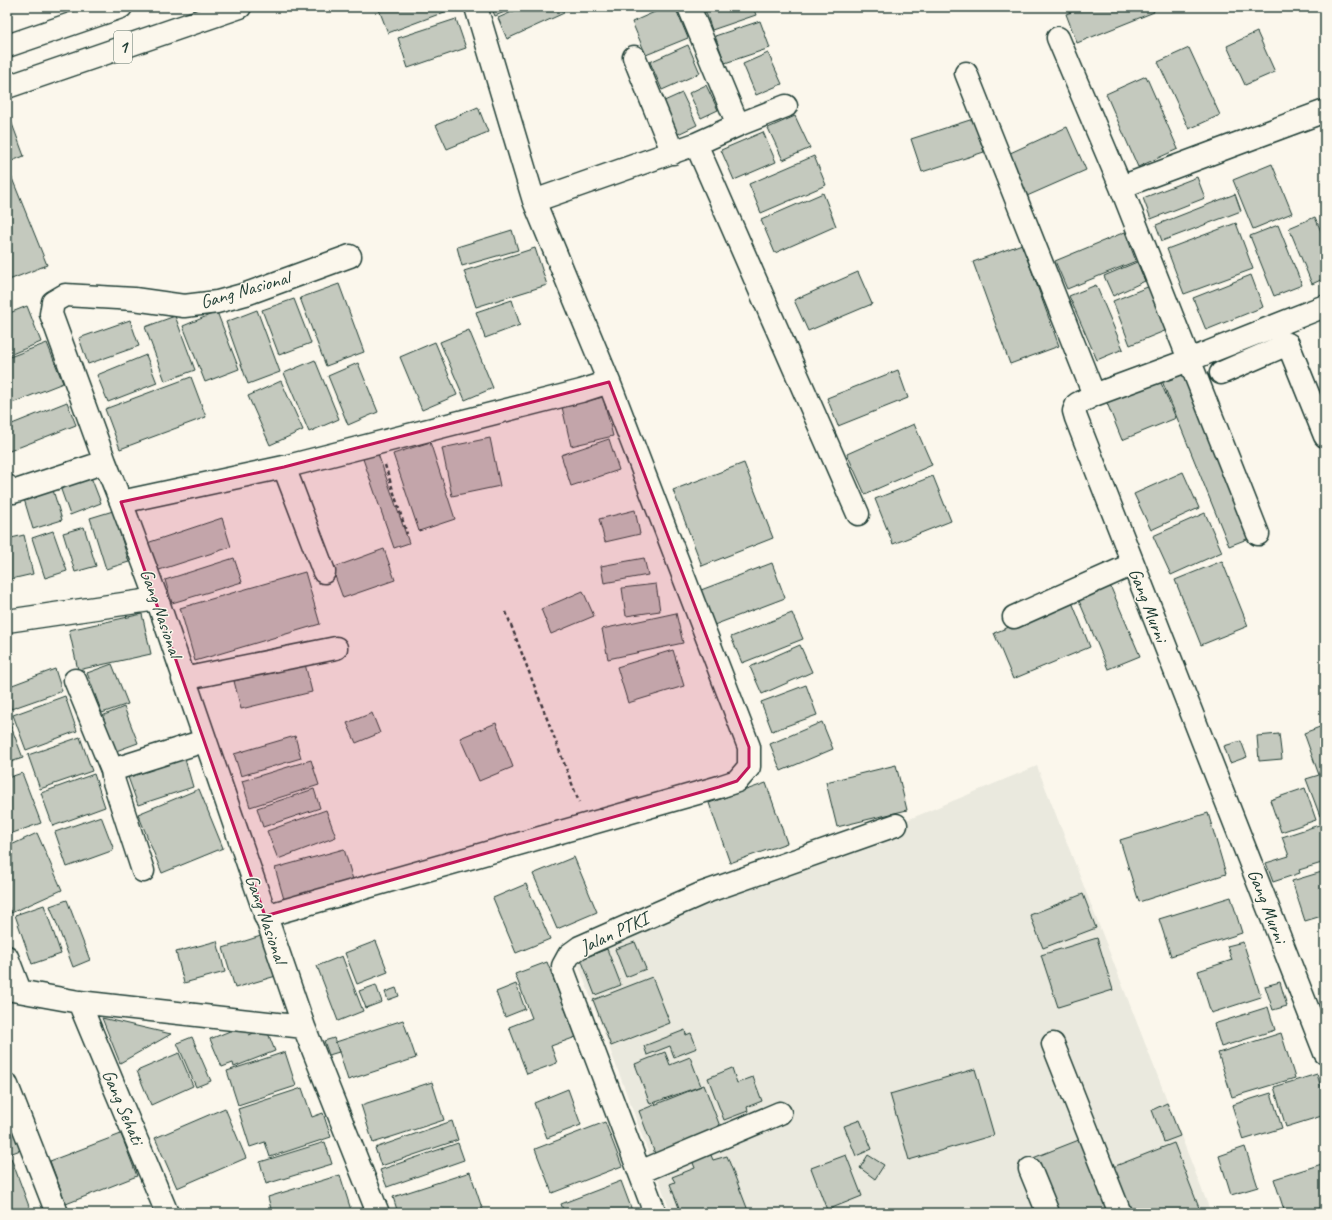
<svg xmlns="http://www.w3.org/2000/svg" width="1332" height="1220" font-family="Caveat,sans-serif">
  <style>
    .built { fill: #eae9de }
    .building { fill: #c4c9be; stroke: #1f3d34 }
    .lines { fill: none; stroke-linecap: round; stroke-linejoin: round }
    .minor-casing { stroke: #1f3d34; stroke-width: 25 }
    .highway-casing { stroke: #1f3d34; stroke-width: 25 }
    .path { stroke: #1f3d34; stroke-width: 2.5; stroke-dasharray: 4 3; stroke-linecap: butt }
    .minor { stroke: #fbf7ec; stroke-width: 22 }
    .highway { stroke: #fbf7ec; stroke-width: 22 }
    .marked { fill: #c2185b; fill-opacity: 0.2; stroke: #c2185b; stroke-width: 3; stroke-linejoin: round }
    .labels { text-anchor: middle; dominant-baseline: central; stroke-width: 3; stroke-linejoin: round; paint-order: stroke }
    .shield { fill: #fbf7ec; stroke: #61756b; stroke-width: 1 }
    .shield-label { font-size: 18px; font-weight: bold; fill: #1f3d34 }
    .street-label { font-size: 19px; fill: #1f3d34; stroke: #fbf7ec }
  </style>
  <rect width="100%" height="100%" fill="#fbf7ec"/>
  <filter id="ink" filterUnits="userSpaceOnUse"><feTurbulence type="fractalNoise" baseFrequency=".025" numOctaves="2"/><feDisplacementMap in="SourceGraphic" scale="8" xChannelSelector="R" yChannelSelector="G"/><feConvolveMatrix kernelMatrix="1 2 1 2 8 2 1 2 1" color-interpolation-filters="sRGB"/></filter>
  <g filter="url(#ink)">
    <path class="built" d="M1037,766L1211,1213H671L576,958Z"/>
    <path class="building" d="M378,7H458L388,33Z
      M491,7H517L495,16Z
      M523,7H561L564,13L507,39L498,18Z
      M666,7H675L688,38L646,55L632,22Z
      M704,7H753L756,15L712,30Z
      M1084,7H1152L1154,12L1077,43L1066,14Z
      M456,19L466,48L408,68L398,38Z
      M760,21L770,48L725,63L715,36Z
      M1257,32L1275,72L1245,85L1227,46Z
      M688,45L700,73L662,90L650,62Z
      M1189,48L1220,115L1189,129L1158,62Z
      M768,53L782,84L756,95L743,64Z
      M1146,76L1178,149L1138,167L1106,94Z
      M706,85L718,110L701,118L689,93Z
      M682,93L697,125L676,135L662,102Z
      M478,107L488,132L447,149L436,125Z
      M795,116L810,148L783,160L768,128Z
      M973,119L984,152L922,172L911,139Z
      M11,121L24,156L7,163V122Z
      M1067,127L1086,170L1027,196L1008,154Z
      M763,132L776,162L734,180L721,150Z
      M814,156L826,185L761,213L749,184Z
      M1272,164L1292,213L1253,229L1233,180Z
      M7,166L47,265L9,280L7,276Z
      M1197,177L1205,198L1151,219L1143,198Z
      M823,193L836,226L775,253L761,220Z
      M1235,194L1241,211L1162,241L1156,225Z
      M1315,217L1325,241V278L1312,284L1289,228Z
      M1236,223L1253,269L1184,294L1167,249Z
      M1278,225L1302,285L1274,296L1250,236Z
      M512,230L518,250L462,266L457,247Z
      M1125,232L1136,261L1067,289L1055,261Z
      M1022,244L1059,346L1010,364L973,262Z
      M535,248L547,285L476,307L464,271Z
      M1137,262L1145,281L1113,296L1104,276Z
      M858,272L872,304L808,331L794,300Z
      M1251,275L1263,307L1206,330L1193,298Z
      M339,284L364,352L326,366L300,298Z
      M1096,285L1123,349L1097,360L1069,296Z
      M1150,286L1167,330L1130,345L1113,301Z
      M294,299L311,343L279,355L262,310Z
      M512,300L520,325L485,338L476,312Z
      M27,306L41,342L7,356V314Z
      M257,310L280,372L248,384L226,322Z
      M217,312L239,369L205,382L183,326Z
      M175,316L195,370L165,381L145,327Z
      M130,320L139,346L88,364L79,338Z
      M469,330L493,388L465,400L440,342Z
      M435,342L457,395L422,410L400,357Z
      M47,343L63,383L7,405V358Z
      M146,355L157,383L108,402L97,375Z
      M315,360L339,419L309,432L284,373Z
      M358,363L378,412L348,425L328,376Z
      M1187,365L1255,536L1229,546L1160,376Z
      M898,370L908,398L838,426L827,398Z
      M1158,376L1176,418L1122,440L1105,398Z
      M191,377L206,417L120,449L105,409Z
      M281,381L303,430L270,445L248,396Z
      M603,397L613,436L571,446L562,407Z
      M67,402L76,425L7,452V426Z
      M914,424L932,465L865,494L847,454Z
      M490,438L500,486L452,496L442,448Z
      M609,439L619,470L571,486L561,455Z
      M430,442L455,519L419,531L393,454Z
      M378,454L409,543L394,548L363,459Z
      M744,463L773,538L702,566L673,490Z
      M89,472L101,503L70,515L59,484Z
      M1183,472L1199,508L1151,530L1134,494Z
      M933,476L951,521L893,544L875,499Z
      M53,490L62,520L33,529L24,499Z
      M635,510L640,534L605,542L599,519Z
      M113,511L129,562L106,569L90,518Z
      M1205,513L1222,552L1171,575L1153,536Z
      M222,518L231,547L153,572L144,544Z
      M84,527L96,566L75,572L63,533Z
      M53,531L67,571L45,578L32,538Z
      M24,535L33,574L7,580V539Z
      M384,549L395,580L343,598L332,568Z
      M234,558L242,582L172,603L165,580Z
      M644,558L648,575L604,583L601,566Z
      M1222,561L1248,626L1201,645L1175,580Z
      M772,563L785,598L714,625L701,590Z
      M305,572L320,624L195,661L180,608Z
      M1109,583L1140,656L1108,669L1077,596Z
      M656,584L660,611L626,616L622,588Z
      M583,591L594,616L551,634L541,609Z
      M1072,602L1090,647L1013,679L994,633Z
      M676,613L683,643L608,659L602,629Z
      M792,613L803,639L742,663L731,637Z
      M142,614L151,654L78,670L69,630Z
      M800,645L812,672L762,694L750,667Z
      M673,650L684,686L628,703L617,667Z
      M112,664L128,704L102,713L87,673Z
      M305,664L312,692L241,709L234,681Z
      M55,669L62,691L11,709L7,698V687Z
      M806,685L817,715L772,731L761,702Z
      M65,696L77,731L26,750L13,715Z
      M124,707L138,743L116,751L102,716Z
      M372,713L380,733L356,743L347,723Z
      M7,716L23,758L7,763Z
      M822,722L833,749L781,771L770,744Z
      M496,723L513,767L479,781L460,738Z
      M1325,725V814L1320,816L1306,779L1319,775L1304,733Z
      M1279,734L1282,759L1259,761L1257,736Z
      M295,736L301,758L241,776L234,754Z
      M80,737L92,771L40,789L28,755Z
      M1241,741L1247,757L1230,763L1224,746Z
      M185,759L193,787L138,805L128,777Z
      M311,760L319,785L250,807L242,781Z
      M896,765L907,810L837,827L826,782Z
      M22,773L41,823L7,835V778Z
      M94,774L105,807L53,826L41,793Z
      M766,783L787,843L730,863L709,803Z
      M1305,788L1316,820L1281,832L1270,800Z
      M199,789L223,848L162,873L138,814Z
      M314,789L320,808L263,827L257,808Z
      M326,810L336,837L278,859L267,831Z
      M1208,813L1226,874L1139,902L1120,840Z
      M101,816L114,850L67,867L55,832Z
      M1325,823V862L1299,870L1300,873L1273,882L1266,863L1289,856L1282,837Z
      M37,833L62,890L11,913L7,903V847Z
      M344,849L354,883L285,903L275,868Z
      M574,857L597,912L557,929L533,874Z
      M1325,871V915L1305,921L1292,881Z
      M526,884L550,939L516,953L493,898Z
      M1083,894L1096,928L1043,948L1030,915Z
      M1231,897L1242,933L1171,956L1159,919Z
      M67,900L90,960L73,967L50,906Z
      M44,905L61,954L32,964L15,915Z
      M264,935L276,976L235,988L223,948Z
      M1097,938L1113,990L1058,1007L1041,955Z
      M217,941L225,972L184,983L176,952Z
      M376,941L388,972L357,984L345,953Z
      M635,942L646,969L626,977L615,949Z
      M1243,942L1261,997L1211,1013L1198,971L1232,960L1227,946Z
      M607,949L621,985L595,995L581,959Z
      M342,956L363,1011L338,1021L317,966Z
      M547,962L576,1037L551,1046L557,1063L527,1074L509,1027L532,1018L515,974Z
      M652,977L670,1023L611,1046L593,1000Z
      M1280,982L1287,1006L1273,1010L1265,986Z
      M516,984L525,1009L505,1017L496,992Z
      M376,985L382,1002L366,1008L359,991Z
      M396,988L399,996L388,1000L385,992Z
      M1268,1007L1275,1030L1221,1047L1214,1024Z
      M102,1018L171,1034L120,1063Z
      M403,1020L416,1058L348,1080L336,1042Z
      M245,1025L249,1035L266,1028L275,1051L234,1067L233,1063L222,1067L210,1039Z
      M685,1030L686,1035L691,1033L697,1048L674,1057L670,1046L647,1055L644,1046Z
      M1281,1033L1295,1078L1232,1097L1218,1053Z
      M192,1037L211,1081L196,1087L177,1043Z
      M334,1038L339,1052L329,1055L324,1041Z
      M285,1052L296,1086L238,1105L227,1071Z
      M665,1052L670,1065L690,1057L701,1086L650,1104L635,1064Z
      M179,1053L193,1086L151,1105L137,1071Z
      M732,1068L737,1083L753,1077L762,1101L747,1107L748,1111L724,1120L708,1078Z
      M975,1069L994,1135L909,1160L890,1094Z
      M1317,1074L1325,1100V1115L1286,1127L1274,1087Z
      M432,1082L444,1120L373,1143L361,1105Z
      M704,1085L723,1134L657,1159L639,1111Z
      M302,1088L312,1117L323,1113L331,1137L270,1157L265,1142L250,1147L238,1109Z
      M568,1089L581,1125L547,1138L534,1103Z
      M1271,1093L1282,1128L1243,1140L1232,1105Z
      M1167,1103L1180,1136L1164,1142L1152,1110Z
      M225,1108L246,1158L177,1188L155,1138Z
      M860,1120L872,1149L856,1156L844,1126Z
      M452,1121L458,1140L381,1166L375,1148Z
      M605,1122L622,1166L552,1193L535,1149Z
      M16,1131L23,1149L7,1155V1135Z
      M121,1134L137,1176L66,1204L50,1161Z
      M1084,1138L1113,1213H1055L1033,1158Z
      M325,1142L332,1164L266,1184L260,1162Z
      M458,1143L464,1160L387,1187L380,1170Z
      M1174,1143L1201,1213H1131L1113,1167Z
      M1245,1147L1258,1187L1231,1195L1219,1156Z
      M708,1148L713,1160L727,1156L749,1213H681L670,1184L675,1182L672,1177L695,1168L690,1155Z
      M846,1155L862,1196L827,1210L811,1168Z
      M868,1155L884,1165L875,1179L860,1168Z
      M11,1158L30,1209L20,1213H7V1160Z
      M1325,1163V1207L1305,1213H1285L1274,1179Z
      M470,1172L483,1211L478,1213H398L393,1197Z
      M340,1175L351,1210L342,1213H272L268,1197Z
      M621,1181L633,1213H564L561,1204Z"/>
    <g class="lines">
      <defs>
        <path id="minor" d="M476,7L534,201
          M689,7L738,125
          M1058,38L1121,187L1258,534
          M634,57L673,153
          M966,73L1094,395
          M696,144L858,514
          M1121,187L1325,111
          M350,256L246,294L217,302L184,306L134,299L65,295L53,302L51,314L105,462L121,502L157,599L304,1027L378,1213
          M1325,306L1189,360L1094,395L1077,404L1074,411L1076,418L1325,1053
          M1221,373L1288,344L1325,436
          M284,467L324,572
          M7,486L10,492H13L105,462
          M121,502L284,467L581,391L609,382
          M1014,617L1133,564
          M7,621L157,599
          M183,679L336,648
          M75,680L112,770
          M143,871L114,782L112,770L204,741
          M265,916L719,787L737,781L749,767V747L609,382L534,201L696,144L738,125L786,106
          M7,957L20,991
          M7,989L79,1002L304,1027
          M79,1002L167,1213
          M1053,1044L1120,1213
          M7,1085L57,1213
          M1030,1169L1048,1213
          M640,1172L780,1113
          M655,1213L564,973L563,966L569,955L580,947L703,893L896,825"/>
        <path id="highway" d="M7,46L121,7
          M7,87L240,7"/>
      </defs>
      <use href="#minor" class="minor-casing"/>
      <use href="#highway" class="highway-casing"/>
      <path class="path" d="M385,465L407,534
        M506,612L579,802"/>
      <use href="#minor" class="minor"/>
      <use href="#highway" class="highway"/>
    </g>
  </g>
  <path class="marked" d="M609,382L749,747V767L737,781L719,787L265,916L121,502L284,467Z"/>
  <g class="labels">
    <rect class="shield" x="114" y="31" width="18" height="32" rx="3"/>
    <g class="shield-label">
      <text x="123" y="47">1</text>
    </g>
    <g class="street-label">
      <text transform="translate(245 290) rotate(-16)">Gang Nasional</text>
      <text transform="translate(1148 605) rotate(69)">Gang Murni</text>
      <text transform="translate(161 613) rotate(71)">Gang Nasional</text>
      <text transform="translate(1267 906) rotate(69)">Gang Murni</text>
      <text transform="translate(266 919) rotate(71)">Gang Nasional</text>
      <text transform="translate(614 933) rotate(-25)">Jalan PTKI</text>
      <text transform="translate(123 1107) rotate(67)">Gang Sehati</text>
    </g>
  </g>
  <rect width="1332" height="1220" fill="none" stroke="#fbf7ec" stroke-width="24"/>
  <rect x="12" y="12" width="1308" height="1196" fill="none" stroke="#1f3d34" stroke-width="1.5" filter="url(#ink)"/>
</svg>
